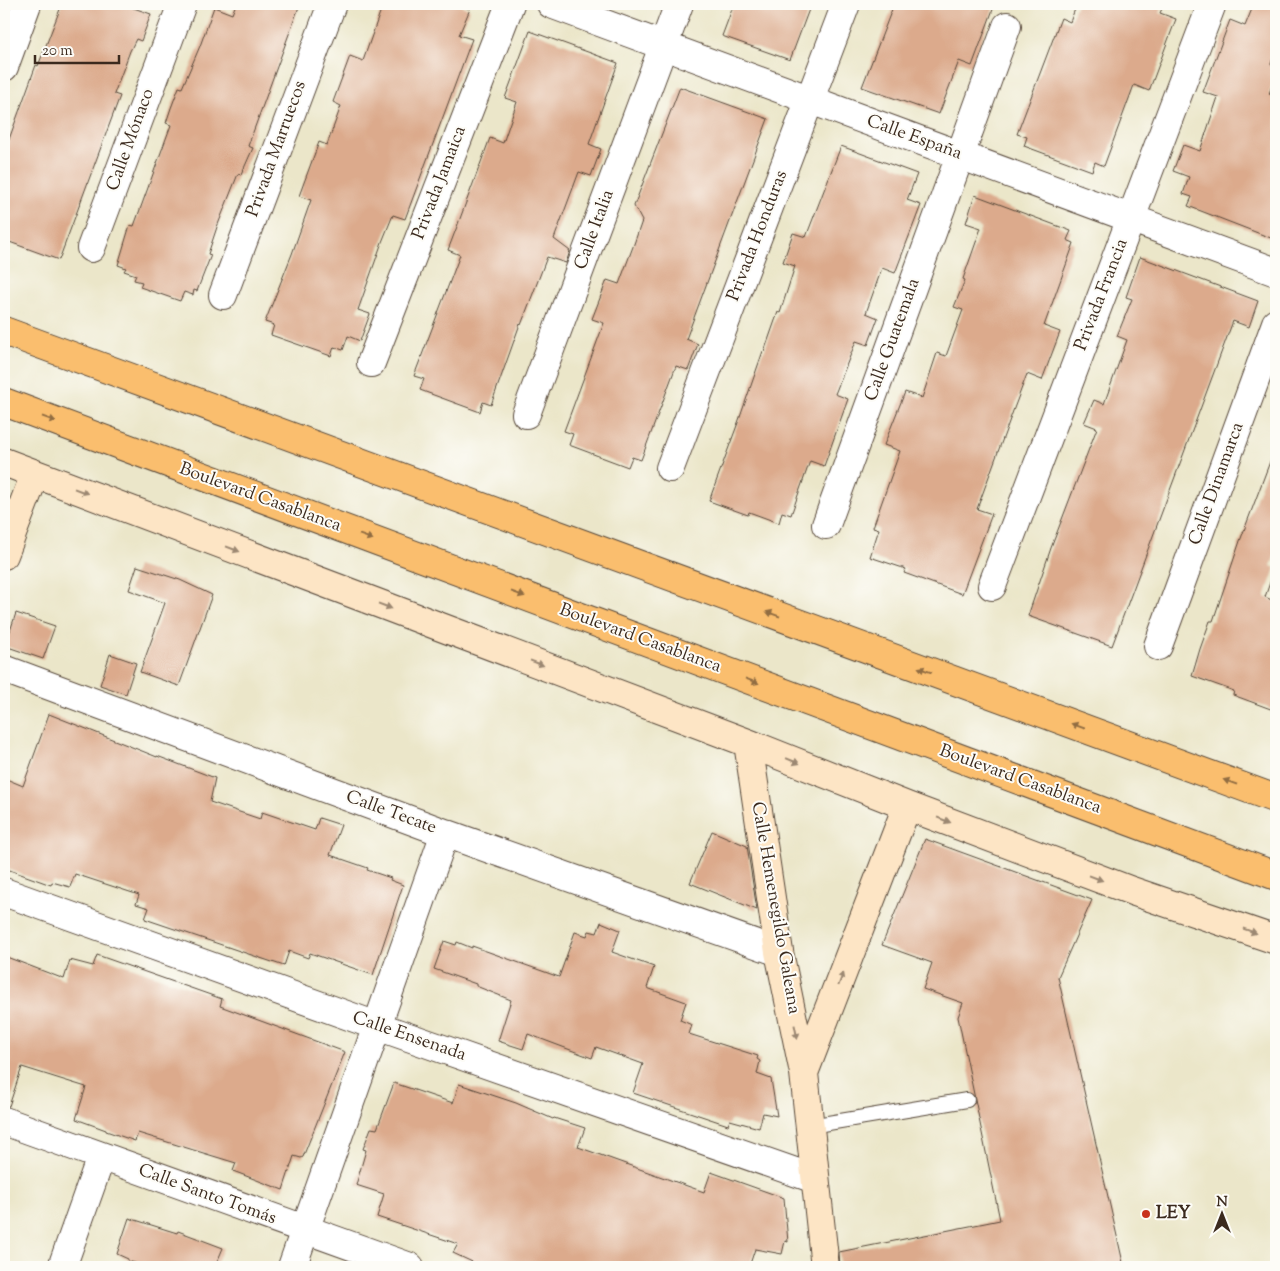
<svg xmlns="http://www.w3.org/2000/svg" width="1280" height="1271" font-family="'Sorts Mill Goudy',serif">
  <style>
    .building { fill: #dcaa8c }
    .lines { fill: none; stroke-linecap: round; stroke-linejoin: round }
    .lane-casing { stroke: #554638; stroke-width: 16 }
    .street-casing { stroke: #554638; stroke-width: 30 }
    .secondary-casing { stroke: #554638; stroke-width: 30 }
    .primary-casing { stroke: #554638; stroke-width: 30 }
    .lane { stroke: #fff; stroke-width: 14 }
    .street { stroke: #fff; stroke-width: 28 }
    .secondary { stroke: #fde5c5; stroke-width: 28 }
    .primary { stroke: #fabe6e; stroke-width: 28 }
    .oneway { fill: #916d42 }
    .oneway2 { fill: #9c8872 }
    .poi-dot { fill: #c8321e; stroke: #fdfcf7; stroke-width: 2 }
    .labels { text-anchor: middle; dominant-baseline: central; stroke-width: 4; stroke-linejoin: round; paint-order: stroke }
    .street-label { font-size: 18px; fill: #3b2a1e; stroke: #fdfcf7 }
    .poi-label { font-size: 18px; font-weight: bold; fill: #3b2a1e; stroke: #fdfcf7; text-anchor: start }
  </style>
  <rect width="100%" height="100%" fill="#fdfcf7"/>
  <filter id="ink" filterUnits="userSpaceOnUse"><feTurbulence type="fractalNoise" baseFrequency=".02" numOctaves="2"/><feDisplacementMap in="SourceGraphic" scale="10" xChannelSelector="R" yChannelSelector="G"/><feConvolveMatrix kernelMatrix="1 2 1 2 8 2 1 2 1" color-interpolation-filters="sRGB"/></filter>
  <filter id="wash" filterUnits="userSpaceOnUse"><feTurbulence type="fractalNoise" baseFrequency=".0096" numOctaves="4" result="noise"/><feDisplacementMap in="SourceGraphic" scale="20" xChannelSelector="R" yChannelSelector="G"/><feGaussianBlur stdDeviation="1.12" result="paint"/><feColorMatrix in="noise" values="0 0 0 0 0 0 0 0 0 0 0 0 0 0 0 0 0 1.4 0 .05"/><feComposite in="paint" operator="in"/></filter>
  <g filter="url(#wash)">
    <rect width="100%" height="100%" fill="#ebe6c9"/>
    <g id="blocks">
      <path class="building" d="M62,4H122L151,14L141,41L136,39L130,51L114,94L120,96L59,260L4,240V153L36,65L38,66Z
        M236,4H300L248,146L253,148L241,175L238,174L217,227L208,254L211,255L197,291L194,290L193,295L184,292L180,301L140,287L142,282L134,280L136,275L124,271L126,268L118,265L130,225L134,226L171,125L166,123L171,108L179,87L182,88L200,46L214,7L232,14Z
        M383,4H456L470,9L459,35L472,39L405,219L393,215L382,242L358,310L370,314L360,341L348,336L343,350L334,347L331,356L271,335L274,325L265,322L292,254L311,200L299,196L319,142L327,145L341,106L333,102L340,83L350,56L363,61Z
        M734,4H811L790,60L722,36Z
        M894,4H995L972,66L959,61L939,114L862,87Z
        M1077,4H1164L1160,13L1176,19L1149,91L1134,85L1104,166L1095,162L1092,171L1024,146L1027,137L1017,134L1061,18L1070,22Z
        M1254,4H1276V48L1271,64L1276,66V73L1269,94L1276,97V197L1271,210L1276,212V240L1188,206L1192,197L1183,194L1189,177L1173,171L1183,145L1200,151L1218,97L1203,92L1230,20L1245,26Z
        M530,31L618,63L589,144L601,149L591,176L579,172L554,239L570,251L566,263L547,257L521,325L520,324L491,405L483,402L480,412L420,390L424,379L414,376L460,255L448,250L458,224L490,138L503,143L517,102L505,98Z
        M680,87L768,119L686,339L698,344L688,370L676,366L641,460L632,457L628,467L569,445L573,434L564,431L604,323L592,319L607,280L619,284L634,244L642,221L634,206Z
        M841,146L917,174L907,200L921,205L895,273L882,268L866,313L878,318L868,345L856,341L835,394L848,399L824,466L810,461L791,515L782,512L779,523L749,512L748,515L709,501L739,420L763,351L764,352L778,312L780,313L795,266L783,262L793,233L806,237Z
        M975,195L1071,231L1067,240L1074,243L1044,326L1060,332L1042,380L1027,374L1013,411L977,509L992,514L962,594L904,573L906,569L870,557L879,529L873,527L900,451L884,445L905,392L922,398L937,353L946,356L963,310L954,307L965,280L963,279L981,228L966,223Z
        M1140,257L1258,301L1249,327L1233,321L1112,646L1028,616L1051,548L1097,428L1084,423L1094,400L1104,404L1127,340L1117,336L1132,299L1126,297Z
        M1274,451H1276V551L1271,566L1275,568L1265,597L1276,602V711L1233,695L1234,691L1192,676L1200,649L1210,621H1213L1240,541Z
        M137,566L180,580L212,595L179,686L140,672L165,603L129,590Z
        M16,613L55,626L43,659L5,646Z
        M110,654L136,663L126,694L100,685Z
        M49,714L157,757V756L215,778L210,802L260,819L262,812L315,830L319,818L341,825L330,855L368,868L367,870L391,878L390,880L403,885L373,975L310,953L308,958L289,951L284,966L145,919L149,908L136,904L139,895L75,874L70,887L52,882L51,885L4,868V778L23,786Z
        M712,831L747,846L757,910L690,883Z
        M925,839L1092,900L1058,977L1124,1267H840L839,1252L1000,1220L958,1017L963,1003L923,989L932,963L882,945Z
        M601,922L620,930L612,952L654,967L647,988L686,1002L680,1020L692,1025L689,1034L758,1056L757,1059L760,1061L757,1074L771,1079L777,1116L763,1113L759,1128L730,1120L728,1125L633,1093L643,1064L596,1047L592,1058L528,1034L523,1049L498,1041L511,1000L476,986V984L434,969L444,941L456,945L457,942L472,948V946L559,977L575,932L587,936L589,931L597,933Z
        M97,955L222,999L220,1006L345,1052L303,1157L301,1158L294,1156L283,1190L233,1171L236,1163L138,1133L135,1141L106,1131V1130L76,1119L86,1087L22,1067L9,1106H4V956L64,979L70,960L93,966Z
        M394,1083L453,1103L459,1084L516,1103L553,1119L554,1118L585,1128L578,1147L704,1192L711,1172L784,1198L788,1242L785,1241L782,1254L755,1249L749,1267H483L453,1253L458,1244L377,1217L384,1194L356,1185L366,1150L363,1149L371,1128L377,1129Z
        M129,1218L177,1233L178,1231L223,1248L215,1267H148L128,1261V1259L117,1254Z"/>
    </g>
  </g>
  <g filter="url(#ink)">
    <use href="#blocks" fill-opacity="0" stroke="#554638" stroke-width="1"/>
    <g class="lines">
      <defs>
        <path id="lane" d="M810,1126L967,1100"/>
        <path id="street" d="M551,4L1276,272
          M4,67L27,4
          M91,248L182,4
          M223,295L332,4
          M371,363L510,4
          M526,414L679,4
          M670,468L846,4
          M826,525L1007,26
          M992,586L1212,4
          M1158,646L1276,323
          M4,669L445,833L779,952
          M4,892L377,1026L815,1179
          M4,1121L410,1267
          M62,1267L101,1157
          M292,1267L445,833"/>
        <path id="secondary" d="M4,462L748,743L907,806L1132,891L1276,940
          M4,555L35,474
          M748,743L779,952L804,1073L825,1267
          M804,1073L907,806"/>
        <path id="primary" d="M4,331L1276,799
          M4,402L1276,876"/>
      </defs>
      <use href="#lane" class="lane-casing"/>
      <use href="#street" class="street-casing"/>
      <use href="#secondary" class="secondary-casing"/>
      <use href="#primary" class="primary-casing"/>
      <use href="#lane" class="lane"/>
      <use href="#street" class="street"/>
      <use href="#secondary" class="secondary"/>
      <use href="#primary" class="primary"/>
    </g>
    <defs><path id="oneway-solid" d="M-6-.8H1V-3.2L6.5 0L1 3.2V.8H-6Z" transform="scale(1.25)"/></defs>
    <g class="oneway">
      <use href="#oneway-solid" transform="translate(49 419) rotate(20)"/>
      <use href="#oneway-solid" transform="translate(366 537) rotate(20)"/>
      <use href="#oneway-solid" transform="translate(518 594) rotate(20)"/>
      <use href="#oneway-solid" transform="translate(773 614) rotate(-160)"/>
      <use href="#oneway-solid" transform="translate(925 670) rotate(-160)"/>
      <use href="#oneway-solid" transform="translate(752 681) rotate(20)"/>
      <use href="#oneway-solid" transform="translate(1078 726) rotate(-160)"/>
      <use href="#oneway-solid" transform="translate(1230 782) rotate(-160)"/>
    </g>
    <g class="oneway2">
      <use href="#oneway-solid" transform="translate(81 491) rotate(21)"/>
      <use href="#oneway-solid" transform="translate(233 549) rotate(21)"/>
      <use href="#oneway-solid" transform="translate(385 606) rotate(21)"/>
      <use href="#oneway-solid" transform="translate(537 663) rotate(21)"/>
      <use href="#oneway-solid" transform="translate(793 761) rotate(22)"/>
      <use href="#oneway-solid" transform="translate(944 820) rotate(21)"/>
      <use href="#oneway-solid" transform="translate(1096 878) rotate(21)"/>
      <use href="#oneway-solid" transform="translate(1250 931) rotate(19)"/>
      <use href="#oneway-solid" transform="translate(841 979) rotate(-69)"/>
      <use href="#oneway-solid" transform="translate(796 1032) rotate(78)"/>
    </g>
  </g>
  <circle class="poi-dot" cx="1146" cy="1214" r="5"/>
  <g class="labels">
    <g class="street-label">
      <text transform="translate(914 138) rotate(20)">Calle España</text>
      <text transform="translate(131 140) rotate(-70)">Calle Mónaco</text>
      <text transform="translate(277 149) rotate(-70)">Privada Marruecos</text>
      <text transform="translate(440 183) rotate(-69)">Privada Jamaica</text>
      <text transform="translate(595 230) rotate(-70)">Calle Italia</text>
      <text transform="translate(758 236) rotate(-69)">Privada Honduras</text>
      <text transform="translate(1102 295) rotate(-69)">Privada Francia</text>
      <text transform="translate(893 340) rotate(-70)">Calle Guatemala</text>
      <text transform="translate(1217 484) rotate(-70)">Calle Dinamarca</text>
      <text transform="translate(260 498) rotate(20)">Boulevard Casablanca</text>
      <text transform="translate(640 639) rotate(20)">Boulevard Casablanca</text>
      <text transform="translate(1020 780) rotate(20)">Boulevard Casablanca</text>
      <text transform="translate(391 813) rotate(20)">Calle Tecate</text>
      <text transform="translate(775 908) rotate(80)">Calle Hemenegildo Galeana</text>
      <text transform="translate(409 1037) rotate(19)">Calle Ensenada</text>
      <text transform="translate(207 1195) rotate(20)">Calle Santo Tomás</text>
    </g>
    <g class="poi-label">
      <text x="1156" y="1214">LEY</text>
    </g>
  </g>
  <rect width="1280" height="1271" fill="none" stroke="#fdfcf7" stroke-width="20"/>
  <g transform="translate(1222 1214)" stroke="#fdfcf7" stroke-width="4" paint-order="stroke">
  <path d="M0-4L9 19L0 12L-9 19Z" fill="#3b2a1e"/>
  <text y="-8" font-size="14" font-weight="bold" text-anchor="middle" fill="#3b2a1e">N</text>
  </g>
  <path d="M35 55v8h84v-8" fill="none" stroke="#3b2a1e" stroke-width="2.5"/>
  <text x="42" y="55" font-size="15" fill="#3b2a1e" stroke="#fdfcf7" stroke-width="4" paint-order="stroke">20 m</text>
</svg>
